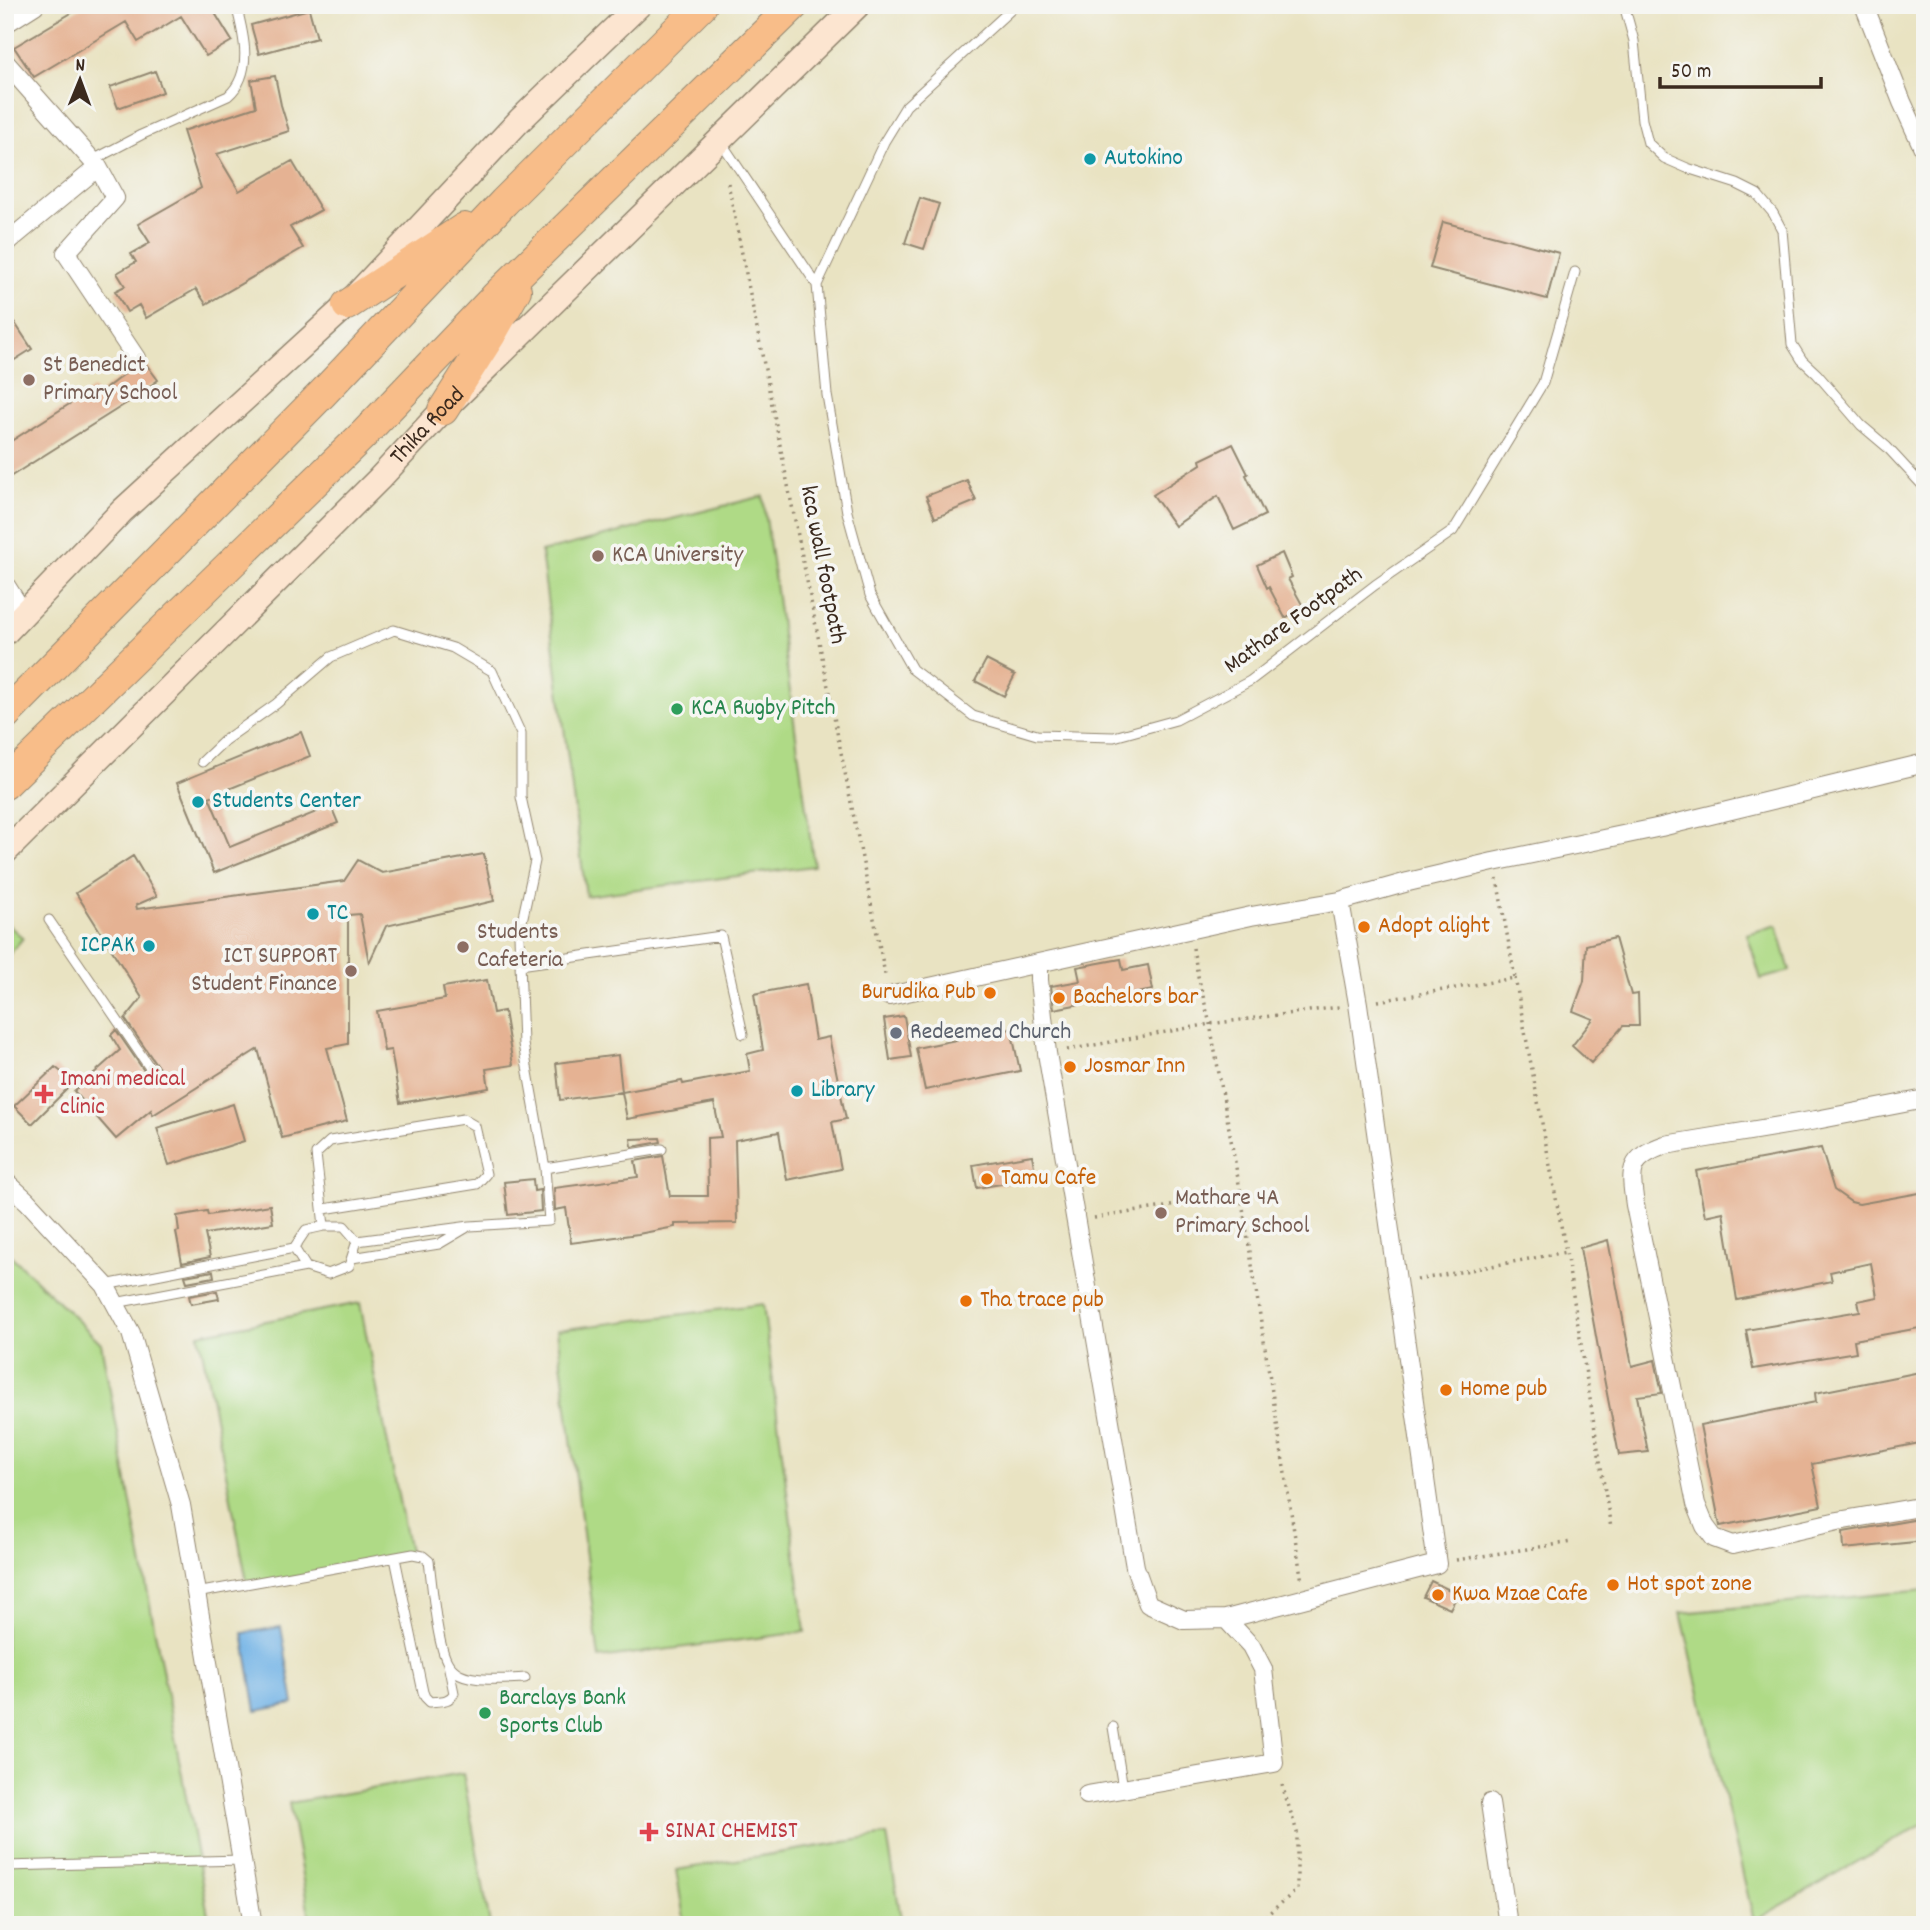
<svg xmlns="http://www.w3.org/2000/svg" width="1930" height="1930" font-family="Dekko,sans-serif">
  <style>
    .green { fill: #afda86; stroke: #758252; stroke-width: 2 }
    .water { fill: #72b3e6; stroke: #566e82; stroke-width: 2 }
    .building { fill: #e5b293 }
    .lines { fill: none; stroke-linecap: round; stroke-linejoin: round }
    .service-casing { stroke: #928670; stroke-width: 11 }
    .minor-casing { stroke: #928670; stroke-width: 20 }
    .secondary-casing { stroke: #928670; stroke-width: 27 }
    .trunk-casing { stroke: #928670; stroke-width: 32 }
    .path { stroke: #928670; stroke-width: 3.5; stroke-dasharray: 2 5; stroke-linecap: butt }
    .service { stroke: #fff; stroke-width: 9 }
    .minor { stroke: #fff; stroke-width: 18 }
    .secondary { stroke: #fce5d0; stroke-width: 24 }
    .trunk { stroke: #f8bd89; stroke-width: 30 }
    .culture-dot { fill: #0f9aa8; stroke: #f6f6f2; stroke-width: 2.5 }
    .education-dot { fill: #8d6e63; stroke: #f6f6f2; stroke-width: 2.5 }
    .leisure-dot { fill: #2e9e5b; stroke: #f6f6f2; stroke-width: 2.5 }
    .food-dot { fill: #e8710a; stroke: #f6f6f2; stroke-width: 2.5 }
    .worship-dot { fill: #6b7280; stroke: #f6f6f2; stroke-width: 2.5 }
    .health-dot { fill: #e0444e; stroke: #f6f6f2; stroke-width: 2.5 }
    .labels { text-anchor: middle; dominant-baseline: central; stroke-width: 7; stroke-linejoin: round; paint-order: stroke }
    .culture-label { font-size: 24px; fill: #0d838f; stroke: #f6f6f2; text-anchor: start }
    .education-label { font-size: 24px; fill: #785e54; stroke: #f6f6f2; text-anchor: start }
    .street-label { font-size: 24px; fill: #3b2a1e; stroke: #f6f6f2 }
    .leisure-label { font-size: 24px; fill: #27864d; stroke: #f6f6f2; text-anchor: start }
    .food-label { font-size: 24px; fill: #c56008; stroke: #f6f6f2; text-anchor: start }
    .worship-label { font-size: 24px; fill: #5b616d; stroke: #f6f6f2; text-anchor: start }
    .health-label { font-size: 24px; fill: #be3a42; stroke: #f6f6f2; text-anchor: start }
  </style>
  <rect width="100%" height="100%" fill="#f6f6f2"/>
  <filter id="ink" filterUnits="userSpaceOnUse"><feTurbulence type="fractalNoise" baseFrequency=".0143" numOctaves="2"/><feDisplacementMap in="SourceGraphic" scale="14" xChannelSelector="R" yChannelSelector="G"/><feConvolveMatrix kernelMatrix="1 2 1 2 8 2 1 2 1" color-interpolation-filters="sRGB"/></filter>
  <filter id="wash" filterUnits="userSpaceOnUse"><feTurbulence type="fractalNoise" baseFrequency=".00686" numOctaves="4" result="noise"/><feDisplacementMap in="SourceGraphic" scale="28" xChannelSelector="R" yChannelSelector="G"/><feGaussianBlur stdDeviation="1.57" result="paint"/><feColorMatrix in="noise" values="0 0 0 0 0 0 0 0 0 0 0 0 0 0 0 0 0 1.4 0 .05"/><feComposite in="paint" operator="in"/></filter>
  <g filter="url(#wash)">
    <rect width="100%" height="100%" fill="#e9e3c2"/>
    <path class="green" d="M763,496L814,866L586,896L541,552Z
      M6,923L23,938L5,959V925Z
      M1777,925L1790,971L1761,979L1747,934Z
      M5,1250L101,1343L210,1925H5Z
      M360,1303L410,1556L248,1587L199,1334Z
      M763,1304L805,1632L599,1658L557,1330Z
      M1925,1590V1823L1754,1921L1681,1613Z
      M463,1773L490,1925H311L289,1803Z
      M887,1835L902,1925H685L676,1870Z"/>
    <path class="water" d="M281,1627L294,1704L256,1711L243,1633Z"/>
    <g id="blocks">
      <path class="building" d="M85,5H210L232,41L206,56L181,16L138,42L126,22L34,77L14,47Z
        M309,9L317,38L259,54L251,25Z
        M155,71L163,92L118,108L110,87Z
        M275,76L281,105L289,131L217,154L239,191L292,161L321,210L290,227L303,248L206,304L196,289L146,318L139,305L127,312L115,291L125,286L117,273L136,262L131,254L150,243L138,224L201,188L183,131L256,107L251,80Z
        M920,198L939,204L924,249L905,243Z
        M1443,222L1559,253L1547,299L1430,268Z
        M5,308L32,349L5,366Z
        M146,364L158,380L130,401L5,480V445L93,389L97,395L132,368L137,369Z
        M1233,444L1248,474L1246,475L1265,515L1234,530L1218,496L1175,526L1153,495L1201,464L1200,460Z
        M967,480L976,501L935,518L926,496Z
        M1282,553L1292,577L1288,579L1304,608L1285,618L1269,587L1267,588L1257,565Z
        M986,660L1015,675L1004,696L975,681Z
        M301,732L310,756L209,797L230,847L331,806L338,823L214,873L177,783Z
        M484,854L494,901L386,926L369,963L360,914L348,915V1044L327,1048L347,1121L282,1138L258,1049L153,1115L151,1110L116,1139L74,1091L120,1050L111,1035L116,1030L149,1078L155,1081L161,1076L160,1070L125,1019L142,998L76,893L133,856L157,896L136,905L137,909L344,881L358,860L382,873Z
        M1615,938L1631,995L1638,994L1639,1026H1623L1591,1063L1572,1046L1593,1019L1573,1011L1584,981L1586,945Z
        M1121,959L1123,970L1148,965L1153,990L1054,1009L1051,986L1080,981L1077,967Z
        M487,980L493,1013L504,1011L513,1065L486,1069L489,1088L400,1103L391,1050L384,1051L377,1011L445,999L443,987Z
        M806,984L815,1040L829,1037L846,1119L832,1122L841,1169L787,1180L779,1132L735,1140L737,1223L675,1224V1227L638,1234L571,1243L566,1208L555,1210L554,1188L638,1177L635,1161L663,1156L670,1196H708L707,1138L721,1137L714,1103L627,1119L622,1092L682,1081L683,1084L750,1071L747,1054L763,1050L754,994Z
        M904,1016L911,1057L890,1060L884,1019Z
        M1011,1029L1020,1071L925,1090L916,1048Z
        M618,1055L622,1092L560,1100L556,1063Z
        M55,1067L74,1082L32,1124L14,1106Z
        M233,1104L244,1141L169,1165L157,1128Z
        M660,1138L661,1142L632,1147L631,1139Z
        M1821,1148L1834,1190L1851,1202L1859,1204L1925,1192V1327L1854,1340L1856,1352L1753,1369L1746,1330L1860,1311L1858,1301L1877,1297L1871,1263L1830,1272L1832,1281L1737,1300L1723,1212L1705,1216L1696,1171Z
        M1032,1155L1036,1178L977,1188L973,1165Z
        M533,1179L534,1191L540,1190L541,1211L508,1215L504,1182Z
        M270,1205L273,1223L205,1234L210,1257L182,1263L176,1232L179,1231L177,1216L207,1211L208,1215Z
        M1608,1240L1632,1366L1655,1360L1662,1393L1637,1396L1648,1452L1619,1455L1599,1353L1580,1248Z
        M213,1271L214,1277L187,1282L185,1276Z
        M217,1291L219,1299L191,1304L189,1296Z
        M1925,1371V1442L1812,1464L1821,1506L1720,1526L1700,1425L1816,1402L1815,1393Z
        M1925,1518V1541L1844,1549L1843,1532Z
        M1431,1581L1458,1594L1450,1609L1423,1597Z"/>
    </g>
  </g>
  <g filter="url(#ink)">
    <use href="#blocks" fill-opacity="0" stroke="#928670" stroke-width="2"/>
    <g class="lines">
      <defs>
        <path id="service" d="M1624,5L1634,41L1642,120L1648,143L1664,158L1687,168L1737,184L1757,194L1773,213L1782,230L1792,344L1802,360L1817,374L1861,425L1887,447L1925,488
          M721,142L817,285L827,395L847,512L870,595L912,669L973,716L1037,735L1114,737L1176,720L1250,681L1375,585L1453,531L1543,383L1575,272
          M93,160L141,135L228,96C254,73 244,35 236,5
          M817,285L884,142L906,106L1016,5
          M202,762L225,740L276,704L331,657L394,630L453,648L492,671L521,734V797L535,861L519,935L523,1044L545,1168L549,1221L470,1226L357,1241L344,1226H324
          M49,920L154,1074
          M520,965L721,936L743,1034
          M545,1168L662,1149
          M294,1248L306,1267
          M352,1258L439,1244L466,1228
          M105,1285L294,1248L306,1230L324,1226L316,1154L330,1141L463,1119L475,1126L486,1174L477,1184L324,1209
          M115,1303L306,1267L328,1274L349,1266L357,1241
          M395,1558L423,1692L425,1697L430,1702C439,1701 450,1702 454,1693L448,1664
          M196,1593L413,1554L423,1556L429,1561C432,1584 437,1646 448,1663C450,1667 456,1672 460,1674C476,1682 507,1679 525,1678
          M1113,1727L1123,1788
          M5,1866L242,1860"/>
        <path id="minor" d="M1864,5L1902,102L1925,152
          M5,24L35,5
          M5,62L98,167L5,244
          M98,167L115,198L66,253L136,358
          M5,584L24,614
          M1039,964V980L1047,1053L1135,1567L1148,1604L1184,1620L1226,1619L1437,1564L1358,1004L1340,901
          M889,996L1251,916L1340,901L1408,882L1493,862L1661,827L1925,763
          M1925,1099L1816,1120L1665,1145C1628,1158 1630,1170 1635,1205L1696,1504L1705,1526L1714,1538L1733,1545L1838,1521L1925,1506
          M5,1181L27,1201L105,1285L131,1333L181,1505L253,1925
          M1087,1795L1274,1763L1263,1669L1251,1646L1226,1619
          M1490,1803L1508,1925"/>
        <g id="secondary">
          <path d="M5,633L122,511L347,305L520,120L639,5"/>
          <path id="s1" d="M5,852L379,479L443,410L858,5"/>
        </g>
        <path id="trunk" d="M347,305L464,228
          M443,410L490,336L516,290
          M5,715L323,393L504,202L702,5
          M5,784L364,434L495,297L794,5"/>
      </defs>
      <use href="#service" class="service-casing"/>
      <use href="#minor" class="minor-casing"/>
      <use href="#secondary" class="secondary-casing"/>
      <use href="#trunk" class="trunk-casing"/>
      <path class="path" d="M728,183L886,979
        M1193,948L1198,976L1210,1024L1241,1195L1302,1582
        M1515,978L1566,1252L1611,1528
        M1378,1001L1515,978L1497,879
        M1067,1050L1210,1024L1339,1007
        M1094,1218L1241,1195
        M1417,1280L1566,1252
        M1456,1560L1572,1542
        M1217,1925L1263,1918L1297,1890V1832L1281,1782"/>
      <use href="#service" class="service"/>
      <use href="#minor" class="minor"/>
      <use href="#secondary" class="secondary"/>
      <use href="#trunk" class="trunk"/>
    </g>
  </g>
  <g class="culture-dot">
    <circle cx="1090" cy="159" r="7"/>
    <circle cx="198" cy="802" r="7"/>
    <circle cx="313" cy="914" r="7"/>
    <circle cx="149" cy="946" r="7"/>
    <circle cx="797" cy="1091" r="7"/>
  </g>
  <g class="education-dot">
    <circle cx="29" cy="380" r="7"/>
    <circle cx="598" cy="556" r="7"/>
    <circle cx="463" cy="947" r="7"/>
    <circle cx="351" cy="971" r="7"/>
    <circle cx="1161" cy="1213" r="7"/>
  </g>
  <g class="leisure-dot">
    <circle cx="677" cy="709" r="7"/>
    <circle cx="485" cy="1713" r="7"/>
  </g>
  <g class="food-dot">
    <circle cx="1364" cy="927" r="7"/>
    <circle cx="990" cy="993" r="7"/>
    <circle cx="1059" cy="998" r="7"/>
    <circle cx="1070" cy="1067" r="7"/>
    <circle cx="987" cy="1179" r="7"/>
    <circle cx="966" cy="1301" r="7"/>
    <circle cx="1446" cy="1390" r="7"/>
    <circle cx="1613" cy="1585" r="7"/>
    <circle cx="1438" cy="1595" r="7"/>
  </g>
  <circle class="worship-dot" cx="896" cy="1033" r="7"/>
  <g class="health-dot">
    <path d="M40.5 1083.5h7v7h7v7h-7v7h-7v-7h-7v-7h7z"/>
    <path d="M645.5 1821.5h7v7h7v7h-7v7h-7v-7h-7v-7h7z"/>
  </g>
  <g class="labels">
    <g class="culture-label">
      <text x="1104" y="159">Autokino</text>
      <text x="212" y="802">Students Center</text>
      <text x="327" y="914">TC</text>
      <text x="135" y="946" text-anchor="end">ICPAK</text>
      <text x="811" y="1091">Library</text>
    </g>
    <g class="education-label">
      <text x="43" y="366">St Benedict<tspan x="43" dy="28">Primary School</tspan></text>
      <text x="612" y="556">KCA University</text>
      <text x="477" y="933">Students<tspan x="477" dy="28">Cafeteria</tspan></text>
      <text x="337" y="957" text-anchor="end">ICT SUPPORT<tspan x="337" dy="28">Student Finance</tspan></text>
      <text x="1175" y="1199">Mathare 4A<tspan x="1175" dy="28">Primary School</tspan></text>
    </g>
    <g class="street-label">
      <text stroke="none"><textPath href="#s1" startOffset="600">Thika Road</textPath></text>
      <text transform="translate(822 565) rotate(79)">kca wall footpath</text>
      <text transform="translate(1294 621) rotate(-36)">Mathare Footpath</text>
    </g>
    <g class="leisure-label">
      <text x="691" y="709">KCA Rugby Pitch</text>
      <text x="499" y="1699">Barclays Bank<tspan x="499" dy="28">Sports Club</tspan></text>
    </g>
    <g class="food-label">
      <text x="1378" y="927">Adopt alight</text>
      <text x="976" y="993" text-anchor="end">Burudika Pub</text>
      <text x="1073" y="998">Bachelors bar</text>
      <text x="1084" y="1067">Josmar Inn</text>
      <text x="1001" y="1179">Tamu Cafe</text>
      <text x="980" y="1301">Tha trace pub</text>
      <text x="1460" y="1390">Home pub</text>
      <text x="1627" y="1585">Hot spot zone</text>
      <text x="1452" y="1595">Kwa Mzae Cafe</text>
    </g>
    <g class="worship-label">
      <text x="910" y="1033">Redeemed Church</text>
    </g>
    <g class="health-label">
      <text x="60" y="1080">Imani medical<tspan x="60" dy="28">clinic</tspan></text>
      <text x="665" y="1832">SINAI CHEMIST</text>
    </g>
  </g>
  <rect width="1930" height="1930" fill="none" stroke="#f6f6f2" stroke-width="28"/>
  <g transform="translate(80 80) rotate(1)" stroke="#f6f6f2" stroke-width="5" paint-order="stroke">
  <path d="M0-5L12 26L0 18L-12 26Z" fill="#3b2a1e"/>
  <text y="-10" font-size="19" font-weight="bold" text-anchor="middle" fill="#3b2a1e">N</text>
  </g>
  <path d="M1660 77v10h161v-10" fill="none" stroke="#3b2a1e" stroke-width="3.5"/>
  <text x="1671" y="77" font-size="21" fill="#3b2a1e" stroke="#f6f6f2" stroke-width="5" paint-order="stroke">50 m</text>
</svg>
